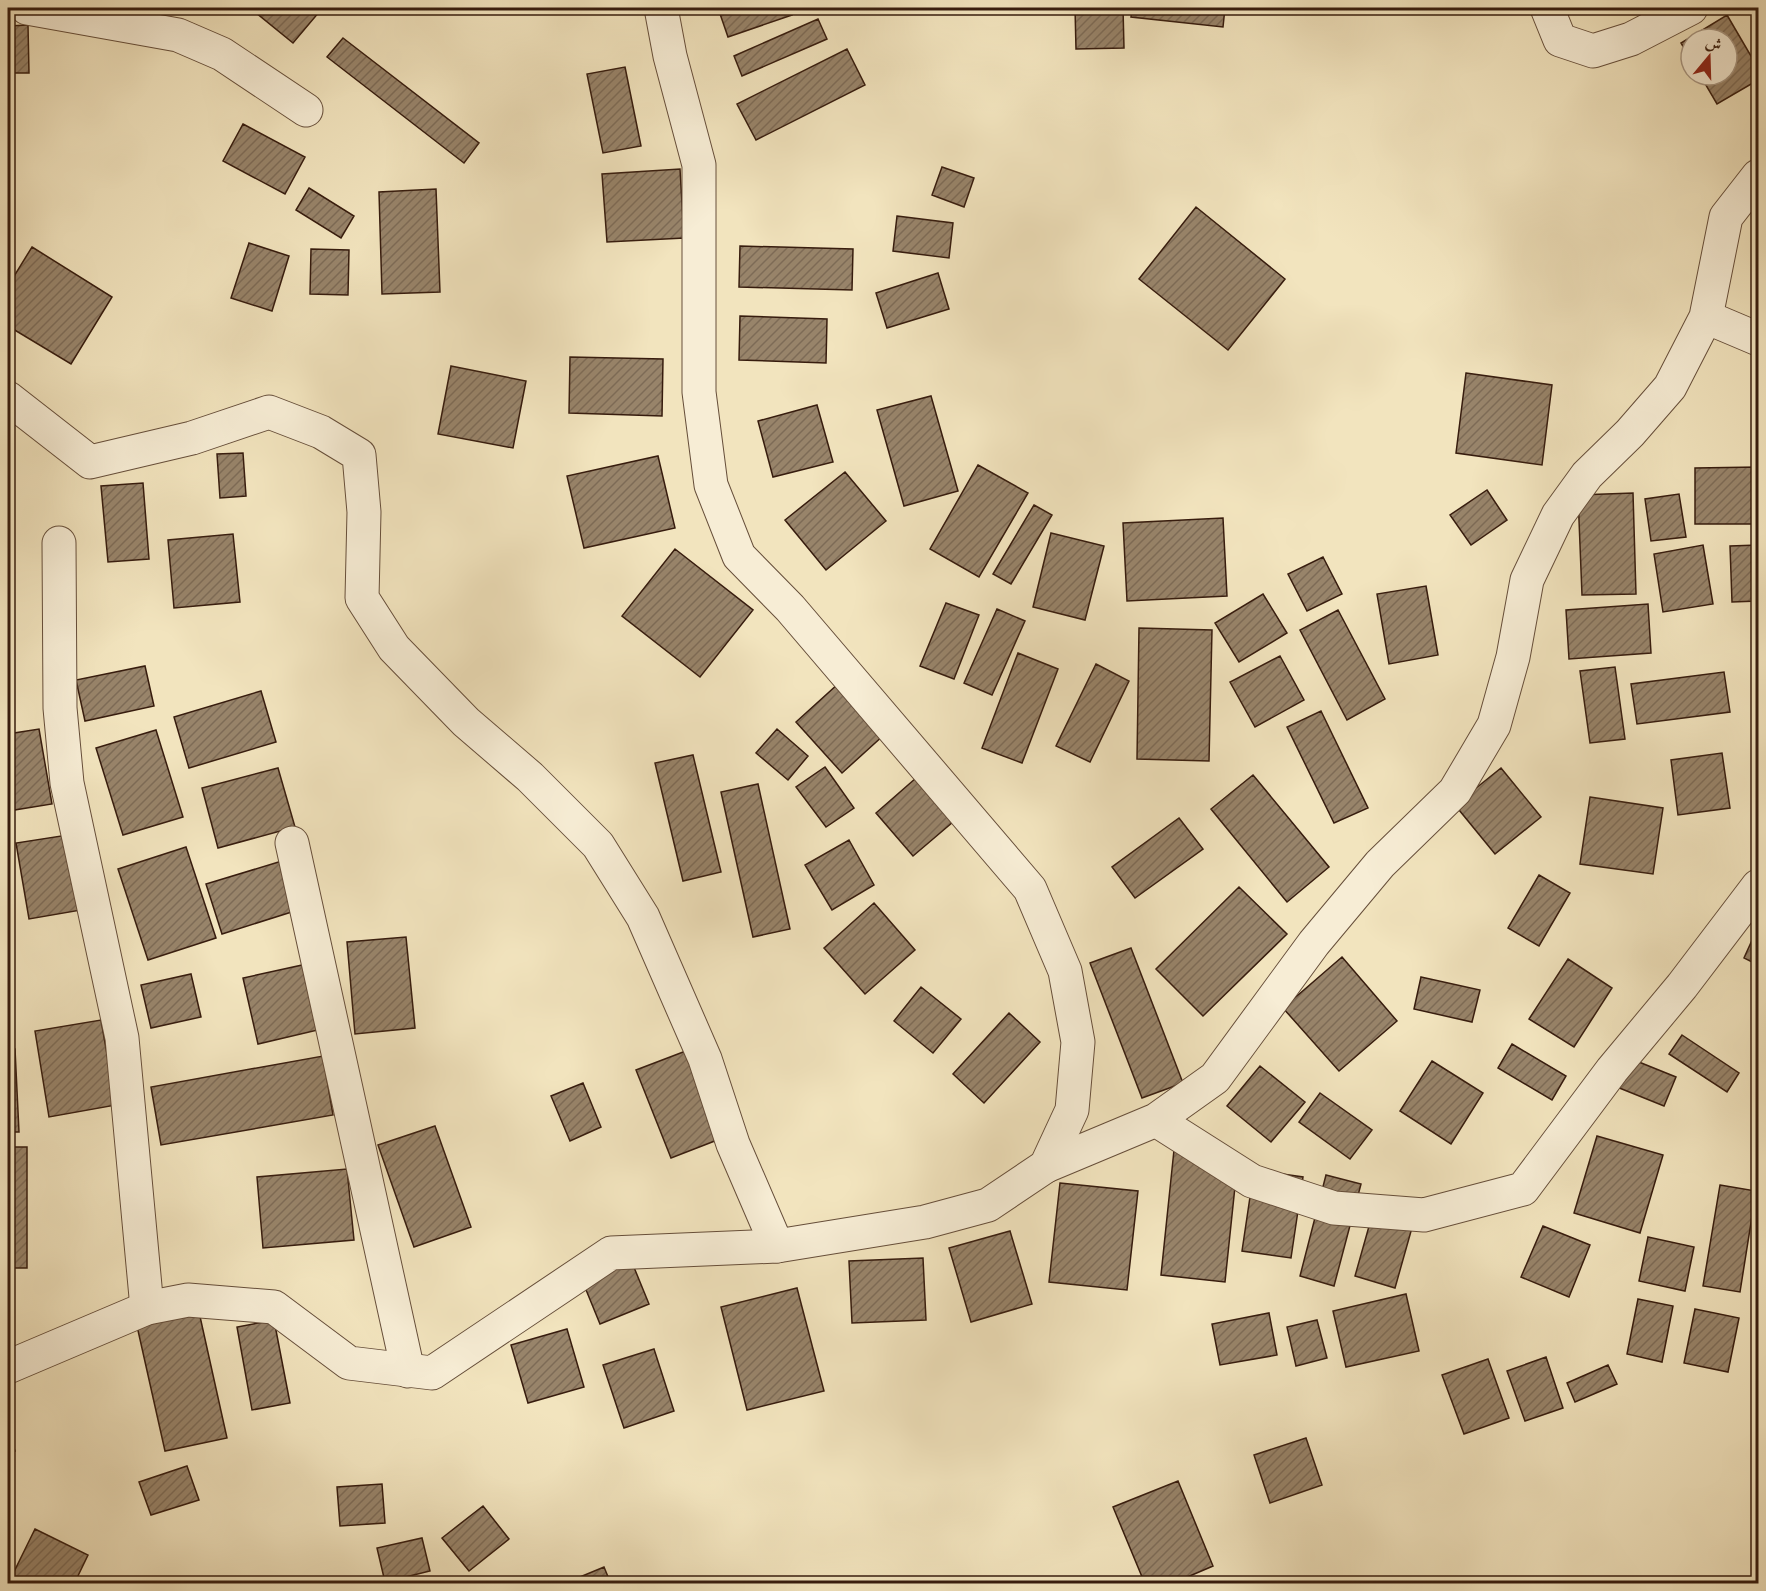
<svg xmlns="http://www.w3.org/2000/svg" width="1766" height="1591" font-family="Cardo,Amiri,serif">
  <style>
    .building { fill: url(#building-hatch); stroke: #371c0e; stroke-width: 1.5 }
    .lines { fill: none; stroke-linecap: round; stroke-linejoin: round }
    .minor-casing { stroke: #664e3a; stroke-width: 35 }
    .tertiary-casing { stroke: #664e3a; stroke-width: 35 }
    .minor { stroke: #f7edd5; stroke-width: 33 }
    .tertiary { stroke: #f7edd5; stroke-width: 33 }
  </style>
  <defs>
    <pattern id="building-hatch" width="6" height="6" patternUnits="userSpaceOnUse" patternTransform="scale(1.5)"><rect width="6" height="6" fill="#98846a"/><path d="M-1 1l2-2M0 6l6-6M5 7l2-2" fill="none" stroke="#7d6b56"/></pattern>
  </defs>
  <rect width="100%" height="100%" fill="#f2e4be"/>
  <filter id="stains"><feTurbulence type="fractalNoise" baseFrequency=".00333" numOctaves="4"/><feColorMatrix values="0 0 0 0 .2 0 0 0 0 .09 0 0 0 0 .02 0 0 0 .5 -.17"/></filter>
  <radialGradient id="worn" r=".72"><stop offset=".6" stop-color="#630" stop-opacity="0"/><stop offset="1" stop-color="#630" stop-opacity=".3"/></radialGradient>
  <path class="building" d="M250,8H315L320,11L293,43Z
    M718,8H789L792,15L728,37Z
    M1075,8H1123L1124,48L1076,49Z
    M1132,8H1225L1223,27L1131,17Z
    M1727,15L1758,68V80L1717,104L1700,75H1727V39H1691V60L1681,43Z
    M818,19L827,39L742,76L734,56Z
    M28,25L29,73H8V26Z
    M343,38L479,143L464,163L327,57Z
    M847,49L865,85L756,140L737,104Z
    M625,67L641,146L603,153L587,74Z
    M243,124L305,157L285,194L223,161Z
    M942,167L974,178L964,207L932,195Z
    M680,169L684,238L607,242L602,174Z
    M309,188L354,216L341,238L296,210Z
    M436,189L440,292L382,294L379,192Z
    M1196,207L1285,279L1228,350L1139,279Z
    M897,216L953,223L949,258L893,251Z
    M249,243L289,256L272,311L231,298Z
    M740,246L853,249L852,290L739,287Z
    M32,247L112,297L71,364L8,326V286Z
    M311,249L349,250L348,295L310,294Z
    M938,273L949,309L887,328L876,293Z
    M740,316L827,319L826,363L739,360Z
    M570,357L663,359L662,416L569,413Z
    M451,366L526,381L513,448L438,434Z
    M1466,373L1552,385L1542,465L1456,453Z
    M931,396L958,491L904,506L877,410Z
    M817,405L833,462L773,477L758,421Z
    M243,453L246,496L220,498L217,454Z
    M658,456L675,528L584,548L567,476Z
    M978,465L1028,493L979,577L930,549Z
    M1758,467V524H1695V468Z
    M845,472L886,521L826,570L785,520Z
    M143,483L149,559L108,562L101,486Z
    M1487,490L1507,520L1471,545L1450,515Z
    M1633,493L1636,594L1582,595L1578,495Z
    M1679,494L1686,537L1651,541L1645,499Z
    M1034,505L1052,515L1011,584L993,574Z
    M1223,518L1227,596L1127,601L1123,523Z
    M1051,533L1104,546L1085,620L1033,607Z
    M233,534L240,602L174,608L168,540Z
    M1703,545L1713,604L1663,612L1654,554Z
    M1758,545V601L1732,602L1730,546Z
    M675,549L753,610L700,677L622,616Z
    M1323,557L1342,594L1307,611L1288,574Z
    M1426,586L1438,655L1389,664L1377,594Z
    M1263,594L1287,633L1239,662L1215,623Z
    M946,603L979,615L954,679L920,666Z
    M1648,604L1651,653L1569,659L1566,610Z
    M997,609L1025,621L992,695L964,683Z
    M1338,610L1385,699L1347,720L1300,630Z
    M1139,628L1212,630L1209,761L1137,759Z
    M1018,653L1058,669L1022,763L982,748Z
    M1280,656L1304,700L1255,727L1230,682Z
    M1096,664L1129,681L1090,762L1056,746Z
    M145,666L154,706L85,721L76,680Z
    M1615,667L1625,739L1590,743L1580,671Z
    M1724,672L1730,712L1637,724L1631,684Z
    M839,683L885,734L842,773L796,722Z
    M261,691L276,742L189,768L174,717Z
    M1321,711L1368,808L1334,823L1287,727Z
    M39,729L52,804L8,811V734Z
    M777,729L808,756L788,780L756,753Z
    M156,730L183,817L123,835L96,748Z
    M1722,753L1730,808L1678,815L1671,760Z
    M693,755L721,872L683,881L655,763Z
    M825,767L854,808L826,827L796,787Z
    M278,768L295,827L218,848L202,788Z
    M1501,768L1541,817L1495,854L1455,805Z
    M1253,775L1329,867L1287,902L1211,809Z
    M916,778L953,822L913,856L876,813Z
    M758,784L790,929L753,937L721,792Z
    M1590,797L1663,808L1653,874L1580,864Z
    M1179,818L1203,849L1135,898L1112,867Z
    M74,834L87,909L29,919L16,843Z
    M849,840L874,885L832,910L805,865Z
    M186,847L216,938L148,960L118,869Z
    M282,861L298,910L222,934L206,884Z
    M1539,875L1570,893L1539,946L1508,928Z
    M1239,887L1287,934L1203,1016L1156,969Z
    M874,903L915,950L865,994L824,948Z
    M1758,927V965L1744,958Z
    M406,937L415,1028L355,1034L347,942Z
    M1131,948L1183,1083L1142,1098L1090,963Z
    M1342,957L1397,1021L1339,1071L1283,1008Z
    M1568,959L1612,988L1574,1047L1529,1019Z
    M307,964L322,1029L258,1044L243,978Z
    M191,974L201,1017L151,1028L141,985Z
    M1421,977L1480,990L1472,1022L1414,1009Z
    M921,987L961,1019L933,1053L894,1021Z
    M1009,1013L1040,1042L984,1103L953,1074Z
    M101,1020L116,1105L49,1117L35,1031Z
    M1682,1035L1739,1073L1727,1092L1669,1054Z
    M1512,1044L1566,1076L1552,1100L1498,1068Z
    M15,1049L19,1132H8V1050Z
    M691,1049L725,1137L671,1158L636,1070Z
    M323,1056L333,1115L161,1145L151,1087Z
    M1624,1056L1676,1077L1664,1106L1612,1085Z
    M1432,1061L1483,1093L1451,1144L1400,1111Z
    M1260,1066L1305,1102L1271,1142L1227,1106Z
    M583,1083L601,1127L570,1141L551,1096Z
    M1320,1093L1372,1130L1350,1159L1299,1122Z
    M435,1126L471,1227L414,1247L378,1145Z
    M1597,1136L1663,1155L1640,1233L1574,1213Z
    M8,1147H27V1268H8Z
    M1174,1150L1238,1158L1225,1282L1161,1275Z
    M347,1169L354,1240L263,1248L257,1177Z
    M1254,1170L1303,1177L1291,1258L1242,1251Z
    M1326,1175L1361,1184L1334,1286L1300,1276Z
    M1060,1183L1138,1191L1127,1290L1049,1282Z
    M1720,1185L1756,1191L1740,1292L1703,1286Z
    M1375,1205L1415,1217L1395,1288L1355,1276Z
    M1543,1226L1590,1245L1569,1297L1521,1277Z
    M1010,1231L1032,1304L971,1322L949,1248Z
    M1648,1237L1694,1247L1685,1291L1639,1281Z
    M923,1258L926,1320L852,1323L849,1261Z
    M631,1260L649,1304L600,1324L582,1280Z
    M797,1288L824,1391L747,1410L721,1307Z
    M1406,1294L1419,1351L1346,1367L1333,1311Z
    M1638,1299L1673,1306L1662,1362L1627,1354Z
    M1695,1309L1739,1318L1728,1372L1684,1363Z
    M199,1312L227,1438L165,1451L137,1326Z
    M1269,1313L1277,1355L1220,1365L1212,1324Z
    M274,1320L290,1403L252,1410L237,1327Z
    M1317,1320L1327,1358L1296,1366L1287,1327Z
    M567,1329L584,1387L528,1403L511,1345Z
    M654,1349L674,1411L624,1428L603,1365Z
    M1546,1357L1563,1408L1525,1421L1507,1371Z
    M1488,1359L1509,1418L1464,1434L1442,1375Z
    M1608,1365L1617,1384L1575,1402L1567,1383Z
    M8,1430L15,1451L8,1454Z
    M1306,1438L1322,1485L1270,1503L1254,1455Z
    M187,1466L199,1500L151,1515L139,1482Z
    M1178,1481L1213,1566L1171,1584H1145L1113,1507Z
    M382,1484L385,1523L340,1526L337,1487Z
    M483,1506L509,1539L469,1571L442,1538Z
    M35,1529L88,1555L74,1584H8Z
    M422,1538L430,1571L385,1582L377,1548Z
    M604,1567L611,1584H563Z"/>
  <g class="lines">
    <defs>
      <path id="minor" d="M27,8L178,35L222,54L306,110
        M1547,8L1560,40L1593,51L1631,39L1691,8
        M1706,317L1758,339
        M8,398L90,462L192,438L269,412L321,432L359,455L364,512L362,598L394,648L466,722L530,777L598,845L643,917L705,1059L733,1144L777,1246
        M59,543L60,708L67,783L122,1038L147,1308
        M292,843L408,1371
        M1156,1120L1252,1181L1334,1208L1424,1215L1523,1189L1612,1070L1682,986L1758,886
        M1046,1166L1156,1120L1215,1078L1314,943L1380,864L1455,791L1494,725L1513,657L1527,580L1558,515L1587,475L1630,433L1670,387L1706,317L1726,217L1758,176"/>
      <path id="tertiary" d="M8,1367L147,1308L188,1300L274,1307L349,1363L432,1373L611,1253L777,1246L925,1222L988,1205L1046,1166L1072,1110L1078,1042L1065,971L1030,889L790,608L739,556L711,485L699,392V165L670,56L661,8"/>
    </defs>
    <use href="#minor" class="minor-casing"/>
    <use href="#tertiary" class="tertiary-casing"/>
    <use href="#minor" class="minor"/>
    <use href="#tertiary" class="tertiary"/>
  </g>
  <rect width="1766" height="1591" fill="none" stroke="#f2e4be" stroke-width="30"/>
  <rect x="9" y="9" width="1748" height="1573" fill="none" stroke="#371c0e" stroke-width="3"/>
  <rect x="15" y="15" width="1736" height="1561" fill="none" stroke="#371c0e" stroke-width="1.5"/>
  <g transform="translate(1709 57) rotate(19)"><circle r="28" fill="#f7edd5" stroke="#aa9985" stroke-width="1.5"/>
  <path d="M0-4.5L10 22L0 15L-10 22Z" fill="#8f2418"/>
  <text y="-9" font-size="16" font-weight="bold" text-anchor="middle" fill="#371c0e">ش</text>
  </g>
  <rect width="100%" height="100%" filter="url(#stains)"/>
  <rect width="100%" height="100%" fill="url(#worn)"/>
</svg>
